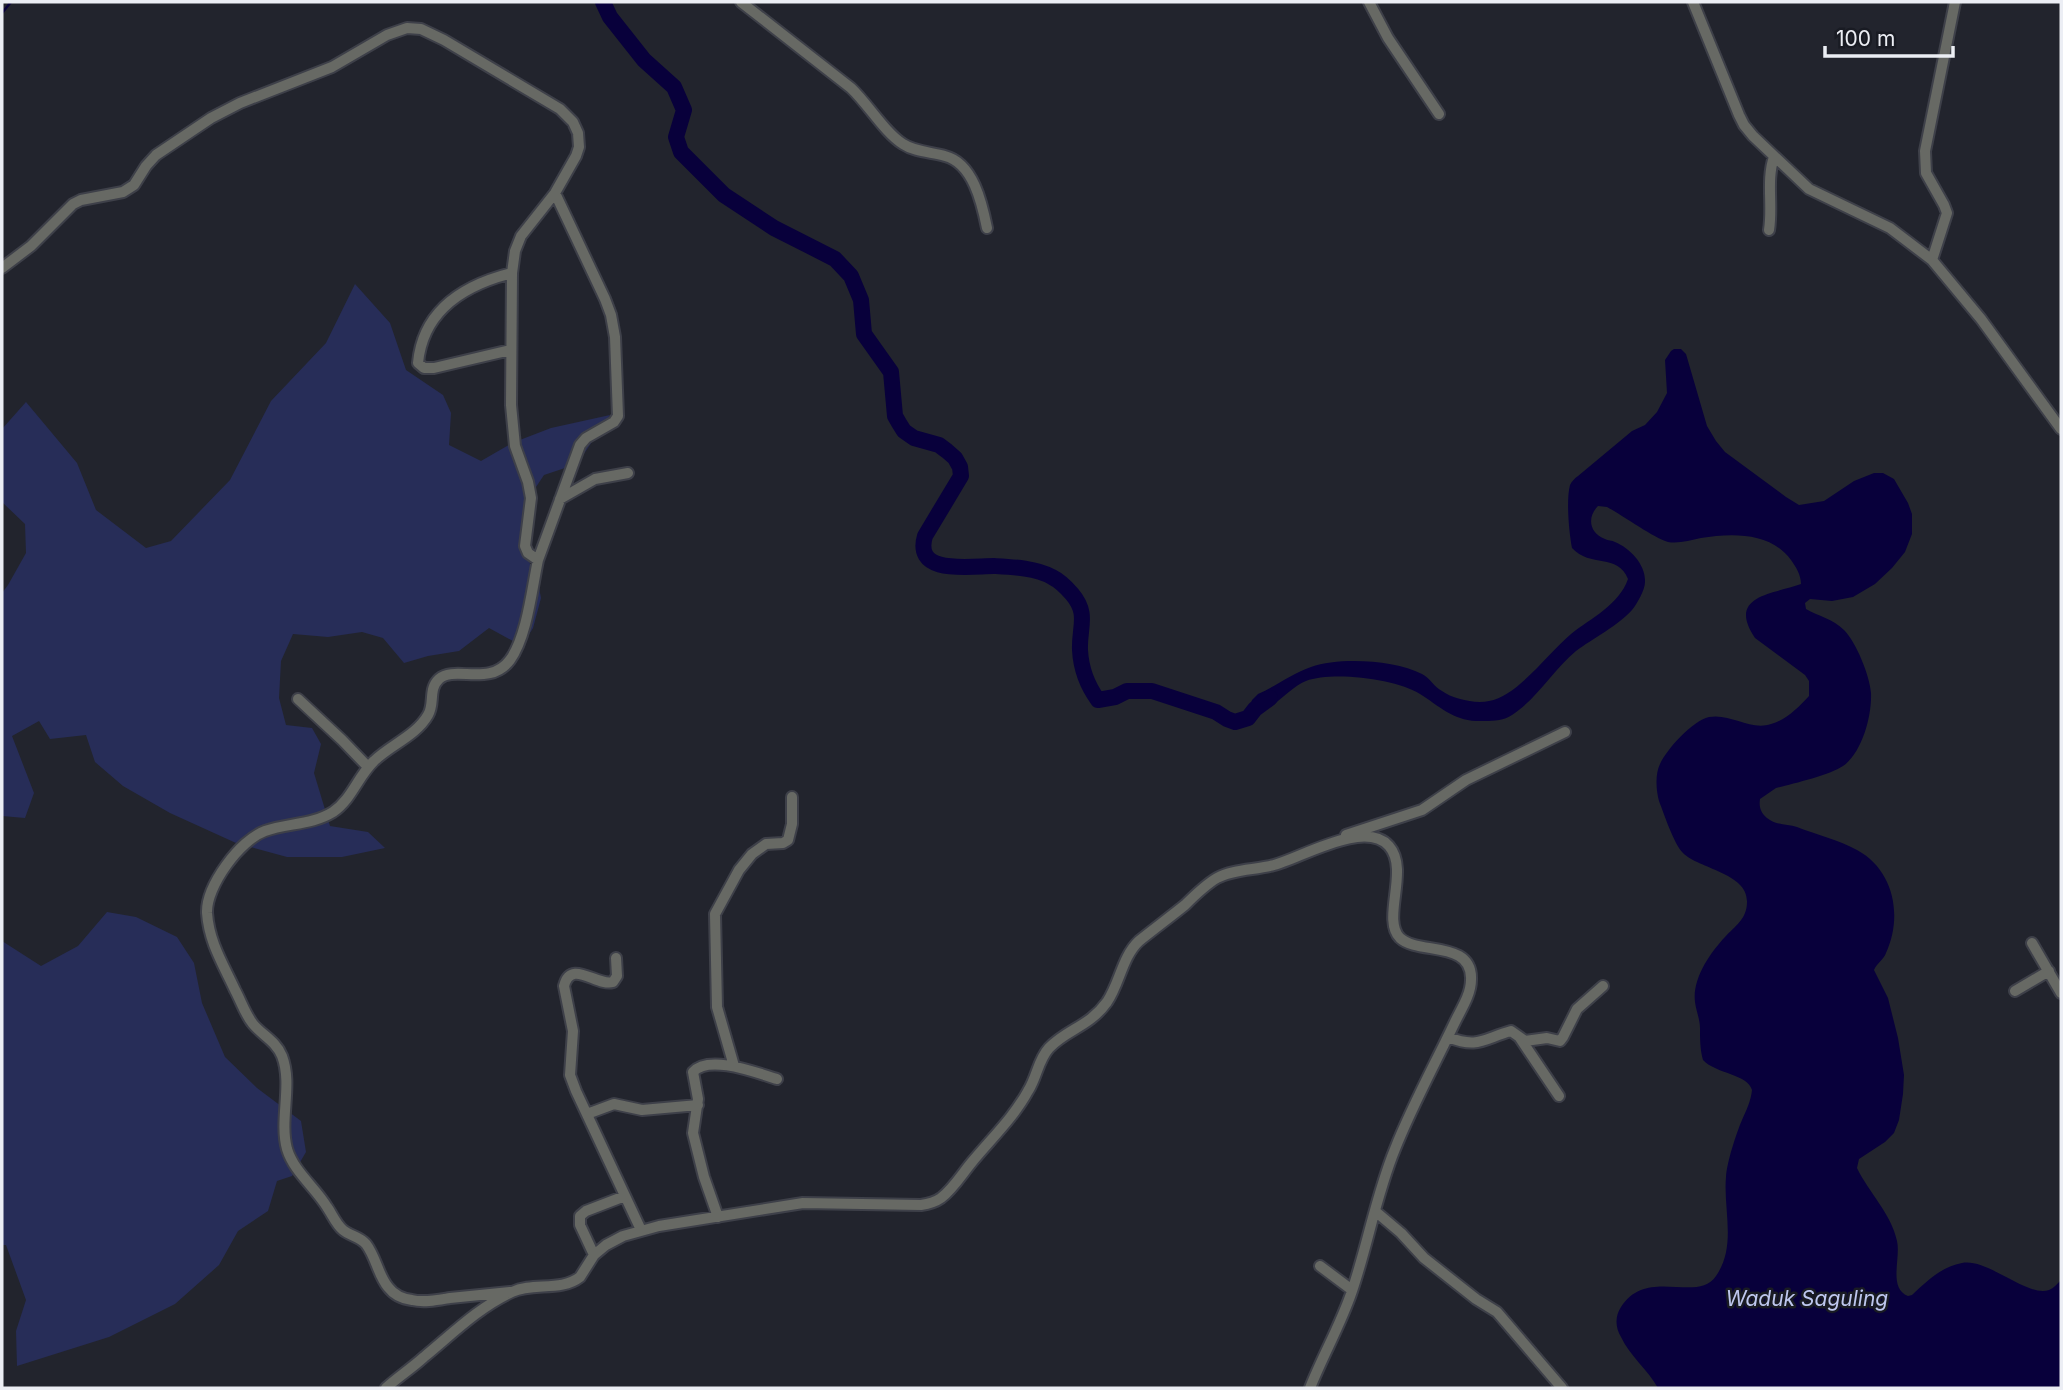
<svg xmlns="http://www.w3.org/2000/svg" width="2063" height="1390" font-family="Inter,sans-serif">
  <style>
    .green { fill: #272d58 }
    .water { fill: #08003b }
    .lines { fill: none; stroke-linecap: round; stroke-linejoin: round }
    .stream { stroke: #08003b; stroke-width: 2.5 }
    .river { stroke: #08003b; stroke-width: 16 }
    .minor-casing { stroke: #3e4049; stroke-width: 14 }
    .minor { stroke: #676964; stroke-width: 10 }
    .labels { text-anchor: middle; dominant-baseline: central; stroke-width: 5; stroke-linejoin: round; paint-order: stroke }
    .water-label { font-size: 21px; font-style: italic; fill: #bec7ee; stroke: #191b23 }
  </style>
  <rect width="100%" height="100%" fill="#22242d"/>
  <path class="green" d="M355,284L390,323L406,370L443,395L451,413L449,445L481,461L512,443L551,428L610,415L577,464L544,475L528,499L523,550L537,577L541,598L533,628L522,646L489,628L459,651L428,656L404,663L383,638L362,632L328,637L293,634L281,661L279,698L286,725L312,728L321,744L314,773L330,826L368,832L385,848L342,857H287L236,843L170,813L123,786L95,762L86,735L50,739L39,721L12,736L34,793L25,818L2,816V593L8,585L26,553L25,524L2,502V429L26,402L77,463L96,510L146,548L171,541L230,480L271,401L326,343Z
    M107,912L136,917L177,937L194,963L202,1003L225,1057L257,1088L301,1121L306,1152L292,1176L277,1181L268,1211L238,1231L219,1265L175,1304L109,1337L17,1366L16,1331L26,1300L6,1245H2V941L41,966L78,946Z"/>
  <path class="water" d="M1674,349H1681L1686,354L1707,426L1716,441L1725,452L1786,497L1799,505L1824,501L1854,481L1874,473H1883L1894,479L1908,503L1912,514V534L1905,552L1892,568L1875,584L1853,597L1832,601L1810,599L1805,603L1806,609C1818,616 1833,619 1844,630C1856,642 1870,676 1871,693C1872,716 1862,753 1843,766C1830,775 1792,784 1776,788L1760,799C1759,806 1760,812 1767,818C1775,825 1787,824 1797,827C1815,834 1841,841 1857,850C1894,870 1903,916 1886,953C1884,959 1877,963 1874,970L1888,998L1898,1038L1904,1075L1903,1094L1899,1120L1894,1133L1885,1142L1859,1159L1857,1168C1869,1193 1891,1213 1897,1241C1901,1258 1888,1288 1908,1296L1912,1295C1927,1281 1941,1267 1962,1263C1988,1258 2028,1298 2049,1290C2054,1288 2057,1284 2061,1280V1388H1658C1648,1370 1630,1356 1621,1337C1615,1327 1615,1316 1621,1307C1647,1266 1697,1304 1716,1276C1737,1246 1723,1209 1726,1177C1727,1162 1736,1134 1742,1120C1746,1111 1751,1101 1752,1090C1748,1074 1716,1074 1703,1060C1700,1049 1700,1039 1700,1028C1700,1019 1696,1011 1695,1002C1692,979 1710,953 1725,937C1735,926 1747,919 1747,902C1748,873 1699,869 1683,853C1674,844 1664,814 1659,801C1656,790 1655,774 1660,764C1667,749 1692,721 1709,717C1731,713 1750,731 1771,724C1786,720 1799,707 1809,696V681L1805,675L1755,638C1726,595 1774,594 1801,584C1801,575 1796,567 1791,560C1771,532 1732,533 1701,538C1690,540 1679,544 1668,542C1654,538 1622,515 1607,507L1598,506C1587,517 1589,533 1605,539C1608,541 1612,540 1615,542C1630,548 1646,565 1645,582C1645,590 1637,604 1632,610C1619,625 1592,639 1576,651C1553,670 1537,699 1512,715C1502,722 1489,721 1476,721C1453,720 1439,706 1420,694C1396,679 1333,671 1306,681C1292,686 1278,704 1263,711H1257L1251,703L1252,700L1258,694C1276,686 1293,673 1311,667C1340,657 1394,660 1422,674C1430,678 1434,687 1442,691C1453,699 1475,704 1489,701C1518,696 1548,653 1571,634C1591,618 1619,605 1628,579C1618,553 1590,568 1572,548C1569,532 1566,500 1570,485C1572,481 1574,479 1578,476L1632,431L1645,425L1657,412L1667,393L1665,360L1671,351Z"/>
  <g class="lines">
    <path class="stream" d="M2,13L11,2"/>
    <path class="river" d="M603,2L610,17L644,60L674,87L684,110L676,137L681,152L724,195L774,228L835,259L851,276L861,300L864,334L891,372L895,416L899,423L904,431L914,438L939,445L947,451L955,458L960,467L961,476L925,536C913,576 971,566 994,566C1012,567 1036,568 1052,577C1060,581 1066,587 1072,594C1089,614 1079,627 1080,650C1081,669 1087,685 1098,700L1115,697L1127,691H1152L1216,712L1227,719L1235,722L1248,718L1255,709L1270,698"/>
    <defs>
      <path id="minor" d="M741,2L851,88C868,104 885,133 903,144C915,152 931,152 945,156C973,163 982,203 987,228
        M1369,2L1388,38L1439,114
        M1693,2L1739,115L1744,125L1753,136L1809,189L1890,228L1932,260L1981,319L2061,429
        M1769,230C1773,206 1766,180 1774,157
        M1932,260L1947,213L1944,205L1926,173L1925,151L1955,2
        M2,268L31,246L73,204L81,200L123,192L134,185L146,166L156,155L211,118L240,103L332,67L387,35L407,28L421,29L444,40L560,109L573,122L578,133L579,147L576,156L555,193L521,236L515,251L512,273L511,405L515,446L528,482L531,498L525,546L528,553L538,560C532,588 527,637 510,660C490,687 455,665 439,679C428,689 435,704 428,715C416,736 390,745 374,761C358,776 352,799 333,812C312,825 287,823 265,831C240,840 206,886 207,913C209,942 223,964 235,990C241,1001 245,1014 253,1024C262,1035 276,1041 282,1056C293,1085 279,1119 287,1149C294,1172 315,1187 327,1207C332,1214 336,1224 343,1230C350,1236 359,1236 366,1244C376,1257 378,1275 388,1287C394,1295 403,1299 412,1300C424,1303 438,1300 450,1298C470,1296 490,1294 510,1292
        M510,350L434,368H424L418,363C423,310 464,285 512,273
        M560,499L595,479L628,473
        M538,560L580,445L586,438L614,422L618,416L615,337L611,315L605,299L555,193
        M298,699L342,740L368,767
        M1346,835L1422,810L1466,780L1565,732
        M2032,943L2061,993
        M616,958L617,976L613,982C597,987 571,958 564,986L573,1031L570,1075L576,1091L641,1230
        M2015,991L2049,971
        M1448,1037C1478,1049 1483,1039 1511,1031L1525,1041L1547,1038L1560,1041L1563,1037L1577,1009L1603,986
        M1520,1038L1559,1096
        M734,1066L717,1007L715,914L739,870L752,854L766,844L783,843L788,840L792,824V797
        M587,1114L614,1104L642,1110L698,1105
        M1375,1211L1401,1233L1424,1258L1476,1299L1497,1312L1562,1388
        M718,1217L704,1177L693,1133L698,1099L693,1072C709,1054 757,1073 777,1079
        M594,1255L580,1225V1216L586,1211L625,1196
        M1320,1266L1352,1290
        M386,1388C398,1377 412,1368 424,1357C452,1334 479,1307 512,1292C533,1282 561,1292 580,1277L594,1255L606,1245L623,1236L659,1226L803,1203L921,1205C928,1204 934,1203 941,1198C953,1189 962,1174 972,1162C991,1139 1014,1117 1028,1091C1037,1077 1038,1060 1049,1048C1067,1029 1089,1027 1107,1002C1120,983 1122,957 1139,941C1154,929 1170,917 1185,905C1195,895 1205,885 1217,878C1233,869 1256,870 1274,865C1301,858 1365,819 1389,846C1410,870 1381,919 1400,938C1418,955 1473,940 1471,980C1471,995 1460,1011 1454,1024C1434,1066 1412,1106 1395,1149C1376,1195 1368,1244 1352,1291C1341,1324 1323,1355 1310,1388"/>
    </defs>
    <use href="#minor" class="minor-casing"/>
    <use href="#minor" class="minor"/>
  </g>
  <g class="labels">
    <g class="water-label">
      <text x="1807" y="1298">Waduk Saguling</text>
    </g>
  </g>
  <rect width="2063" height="1390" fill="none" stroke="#eceef4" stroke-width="7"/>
  <path d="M1825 46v10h128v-10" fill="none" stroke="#eceef4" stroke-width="3.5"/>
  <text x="1836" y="46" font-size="21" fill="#eceef4" stroke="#191b23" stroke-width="5" paint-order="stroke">100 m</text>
</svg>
